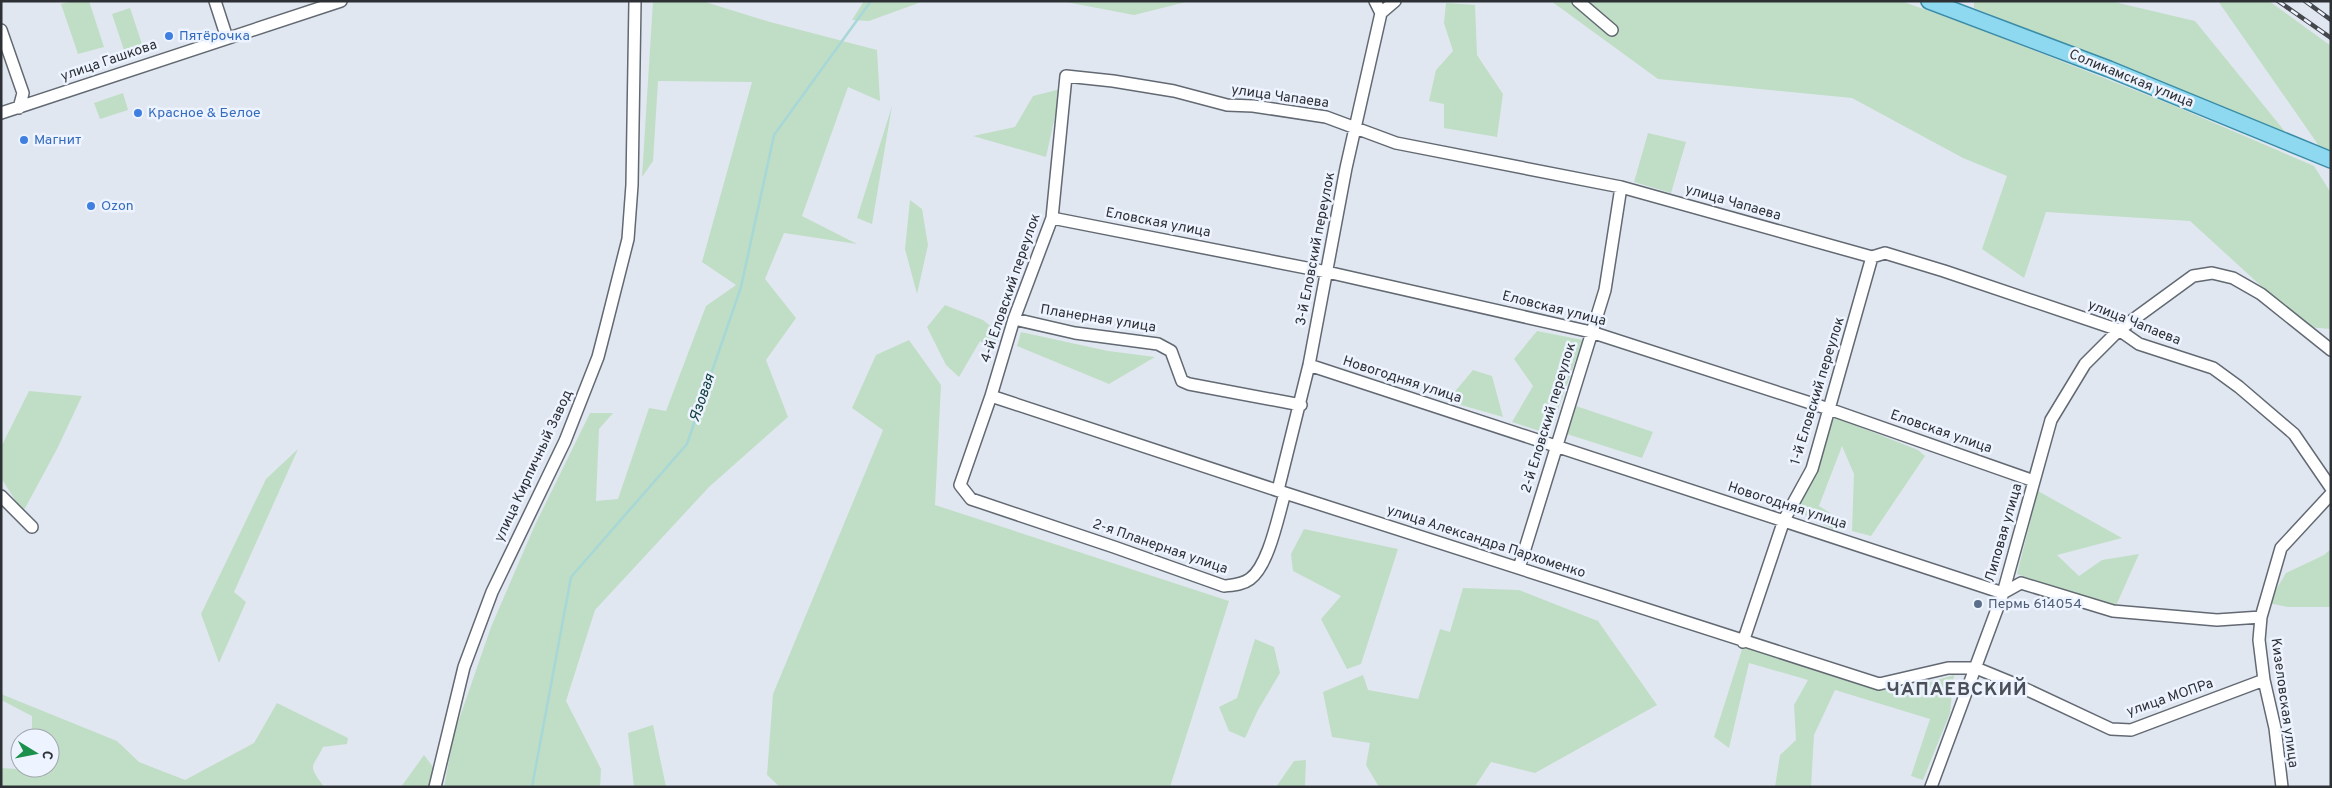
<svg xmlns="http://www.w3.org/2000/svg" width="2332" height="788" font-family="Overpass,sans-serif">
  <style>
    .green { fill: #c0dec5 }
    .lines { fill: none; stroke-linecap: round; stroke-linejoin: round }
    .stream { stroke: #a7d7d7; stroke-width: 2.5 }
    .minor-casing { stroke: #626972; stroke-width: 14 }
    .major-casing { stroke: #3b8da7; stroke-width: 18 }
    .minor { stroke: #fff; stroke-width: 11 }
    .major { stroke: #8ed9ef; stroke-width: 15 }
    .rail-casing { stroke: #44474c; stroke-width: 4.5 }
    .rail { stroke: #edf4ff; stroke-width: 2.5; stroke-dasharray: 8; stroke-linecap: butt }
    .shop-dot { fill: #3f7fe0; stroke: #edf4ff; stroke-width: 2 }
    .service-dot { fill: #5c6f8a; stroke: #edf4ff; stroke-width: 2 }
    .labels { text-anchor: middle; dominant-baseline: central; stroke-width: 5; stroke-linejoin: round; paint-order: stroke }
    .shop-label { font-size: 14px; fill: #366cbe; stroke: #edf4ff; text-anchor: start }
    .street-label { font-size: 14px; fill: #2d3034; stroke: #edf4ff }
    .service-label { font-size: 14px; fill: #4e5e75; stroke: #edf4ff; text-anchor: start }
    .water-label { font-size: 15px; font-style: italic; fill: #144141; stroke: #edf4ff }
    .district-label { font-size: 19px; font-weight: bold; letter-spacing: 1px; fill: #4a4f58; stroke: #edf4ff }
  </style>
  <rect width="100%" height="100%" fill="#e0e7f1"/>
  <path class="green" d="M73,1H89L104,47L78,54L61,4Z
    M653,1H702L770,22L877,50L880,101L848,87L802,216L857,244L784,233L765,279L796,318L766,360L788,417L709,487L595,610L566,701L601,769L600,787H444L454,734L491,627L535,525L590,413H613L599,429L596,501L618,499L649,408L666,411L706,306L736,285L702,262L752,82L658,81L653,161L642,177Z
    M864,1H924L869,21L852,20Z
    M1061,1H1190L1134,15Z
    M1551,1H1901L1977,28L2170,104L2314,166L2331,193V329L2306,327L2190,221L2046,212L2024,278L1982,249L2007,176L1963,158L1852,98L1658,79Z
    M1974,1H2110L2195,21L2287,134L1974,8Z
    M2218,1H2269L2331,46V151L2319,146Z
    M1446,3L1475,5L1477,55L1503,94L1497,137L1444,128V104L1429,101L1436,70L1453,51L1444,23Z
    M130,8L144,50L126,56L112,14Z
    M1061,89L1046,157L973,136L1015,127L1033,96Z
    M123,93L128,110L100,119L94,103Z
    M892,106L872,224L857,218Z
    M1648,133L1686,142L1671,193L1634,182Z
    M910,200L922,209L928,245L917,294L905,249Z
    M945,305L983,320L999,333L993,349L980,341L959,377L946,365L927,327Z
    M1537,331L1583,340L1549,434L1512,422L1533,386L1514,359Z
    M1021,332L1108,351L1155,357L1109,384L1017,346Z
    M909,340L941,385L935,505L1229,601L1170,787H780L767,775L773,694L883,430L852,408L876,355Z
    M1473,370L1492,376L1503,417L1447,401Z
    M29,391L82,396L57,449L23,512L1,478V447Z
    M1576,406L1653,432L1642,458L1567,434Z
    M1832,416L1918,450L1925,456L1871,536L1852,531L1854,474L1842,446L1819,506L1847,524L1836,531L1796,510Z
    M298,449L234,592L246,602L219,663L201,614L266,479Z
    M2038,491L2122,538L2057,555L2079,576L2102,560L2139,554L2115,608L2017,574Z
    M1304,529L1398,549L1361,664L1347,669L1321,619L1341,596L1293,571L1291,554Z
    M2331,549V607H2288L2268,603L2286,573L2324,555Z
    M1463,588L1519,590L1598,621L1657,705L1535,773L1491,762L1476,785L1467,787H1379L1366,765L1370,743L1332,737L1323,692L1363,675L1368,690L1418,699L1440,629L1450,632Z
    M1255,639L1274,647L1280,673L1258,710L1245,738L1229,731L1219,707L1237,698Z
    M1743,646L1895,693L1954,675L1950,713L1923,780L1911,776L1930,719L1835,690L1814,735L1811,787H1775L1780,755L1796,740L1794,705L1808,680L1749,663L1729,748L1714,737Z
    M1,694L117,741L139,762L185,780L254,743L277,703L348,738L347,744L323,747C312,770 307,763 324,787H1V768L17,769L20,766V768H50V738H32V716L1,700Z
    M653,725L666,787H634L628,733Z
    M424,755L433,767L436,787H401Z
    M1306,760L1305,787H1276L1294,761Z"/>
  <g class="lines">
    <path class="stream" d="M532,787L571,577L687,444L741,287L774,135L871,1"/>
    <defs>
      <path id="minor" d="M215,1L227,38
        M1375,1L1381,13
        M1578,1L1612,30
        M1381,13L1395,1
        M1,30L23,93L19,108
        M1,113L341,1
        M1052,218L1327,272L1591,332L1829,409L2034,481
        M1014,319L1075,333L1158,344L1171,351L1182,381L1189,384L1301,405
        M1309,365L2003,593L2021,583L2113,611L2217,620L2261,617
        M991,396L1285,493L1879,684L1948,668H1976L2015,684L2111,729L2131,730L2264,680
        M1278,490L1309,365L1346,168L1381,13
        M1285,493C1278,516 1269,565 1250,579C1242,585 1233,585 1224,586L1114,547L971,499L960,485L991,396L1014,319L1052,218L1066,76L1113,81L1174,91L1227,105L1253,106L1326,117L1396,143L1621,187L1872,257L1885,253L1944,271L2119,330L2139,344L2213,368L2239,387L2294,434L2331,488
        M1,496L32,527
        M1519,568L1605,290L1621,187
        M1743,642L1784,520L1812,469L1872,257
        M435,787L464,667L492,592L565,441L598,357L606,326L628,239L632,185L635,1
        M1931,787L2003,593L2051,420L2085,364L2119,330L2193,276L2212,273L2233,278L2261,294L2331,350
        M2282,787L2275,728L2264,680L2259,640L2261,617L2281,548L2331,494"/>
      <path id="major" d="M1929,1L2109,69L2331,160"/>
    </defs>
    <use href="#minor" class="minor-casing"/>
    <use href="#major" class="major-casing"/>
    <use href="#minor" class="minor"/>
    <use href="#major" class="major"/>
    <defs>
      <path id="rail" d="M2278,1L2331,38
        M2305,1L2331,20"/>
    </defs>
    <use href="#rail" class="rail-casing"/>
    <use href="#rail" class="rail"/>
  </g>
  <g class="shop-dot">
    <circle cx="169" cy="36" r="5"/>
    <circle cx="138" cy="113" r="5"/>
    <circle cx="24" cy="140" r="5"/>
    <circle cx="91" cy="206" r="5"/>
  </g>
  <circle class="service-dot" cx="1978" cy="604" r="5"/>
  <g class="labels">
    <g class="shop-label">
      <text x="179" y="36">Пятёрочка</text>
      <text x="148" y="113">Красное &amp; Белое</text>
      <text x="34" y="140">Магнит</text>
      <text x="101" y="206">Ozon</text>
    </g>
    <g class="street-label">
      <text transform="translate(109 61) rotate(-19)">улица Гашкова</text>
      <text transform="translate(2131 79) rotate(22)">Соликамская улица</text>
      <text transform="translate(1280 97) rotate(8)">улица Чапаева</text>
      <text transform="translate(1733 203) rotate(16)">улица Чапаева</text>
      <text transform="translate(1158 223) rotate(11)">Еловская улица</text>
      <text transform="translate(1316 249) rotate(-79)">3-й Еловский переулок</text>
      <text transform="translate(1011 288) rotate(-71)">4-й Еловский переулок</text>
      <text transform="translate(1554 309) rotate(14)">Еловская улица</text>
      <text transform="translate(1098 319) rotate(9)">Планерная улица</text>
      <text transform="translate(2134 323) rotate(22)">улица Чапаева</text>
      <text transform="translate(1402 380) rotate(18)">Новогодняя улица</text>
      <text transform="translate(1818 391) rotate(-73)">1-й Еловский переулок</text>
      <text transform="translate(1549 418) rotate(-73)">2-й Еловский переулок</text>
      <text transform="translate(1941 432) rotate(19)">Еловская улица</text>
      <text transform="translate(534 466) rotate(-65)">улица Кирпичный Завод</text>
      <text transform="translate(1787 506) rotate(18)">Новогодняя улица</text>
      <text transform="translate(2004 533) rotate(-74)">Липовая улица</text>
      <text transform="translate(1486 542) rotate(18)">улица Александра Пархоменко</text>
      <text transform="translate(1160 547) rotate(19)">2-я Планерная улица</text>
      <text transform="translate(2170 698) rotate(-19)">улица МОПРа</text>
      <text transform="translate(2284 703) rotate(82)">Кизеловская улица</text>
    </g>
    <g class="service-label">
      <text x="1988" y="604">Пермь 614054</text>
    </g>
    <g class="water-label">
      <text transform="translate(703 398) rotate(-71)">Язовая</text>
    </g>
    <g class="district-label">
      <text x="1957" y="690">ЧАПАЕВСКИЙ</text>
    </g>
  </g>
  <rect width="2332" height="788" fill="none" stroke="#2d3034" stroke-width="5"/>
  <g transform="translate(35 753) rotate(100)"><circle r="24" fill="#edf4ff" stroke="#a0a6ae"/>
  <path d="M0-4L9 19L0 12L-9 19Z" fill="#1b904b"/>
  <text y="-8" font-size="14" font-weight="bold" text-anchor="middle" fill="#2d3034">С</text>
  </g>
</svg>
